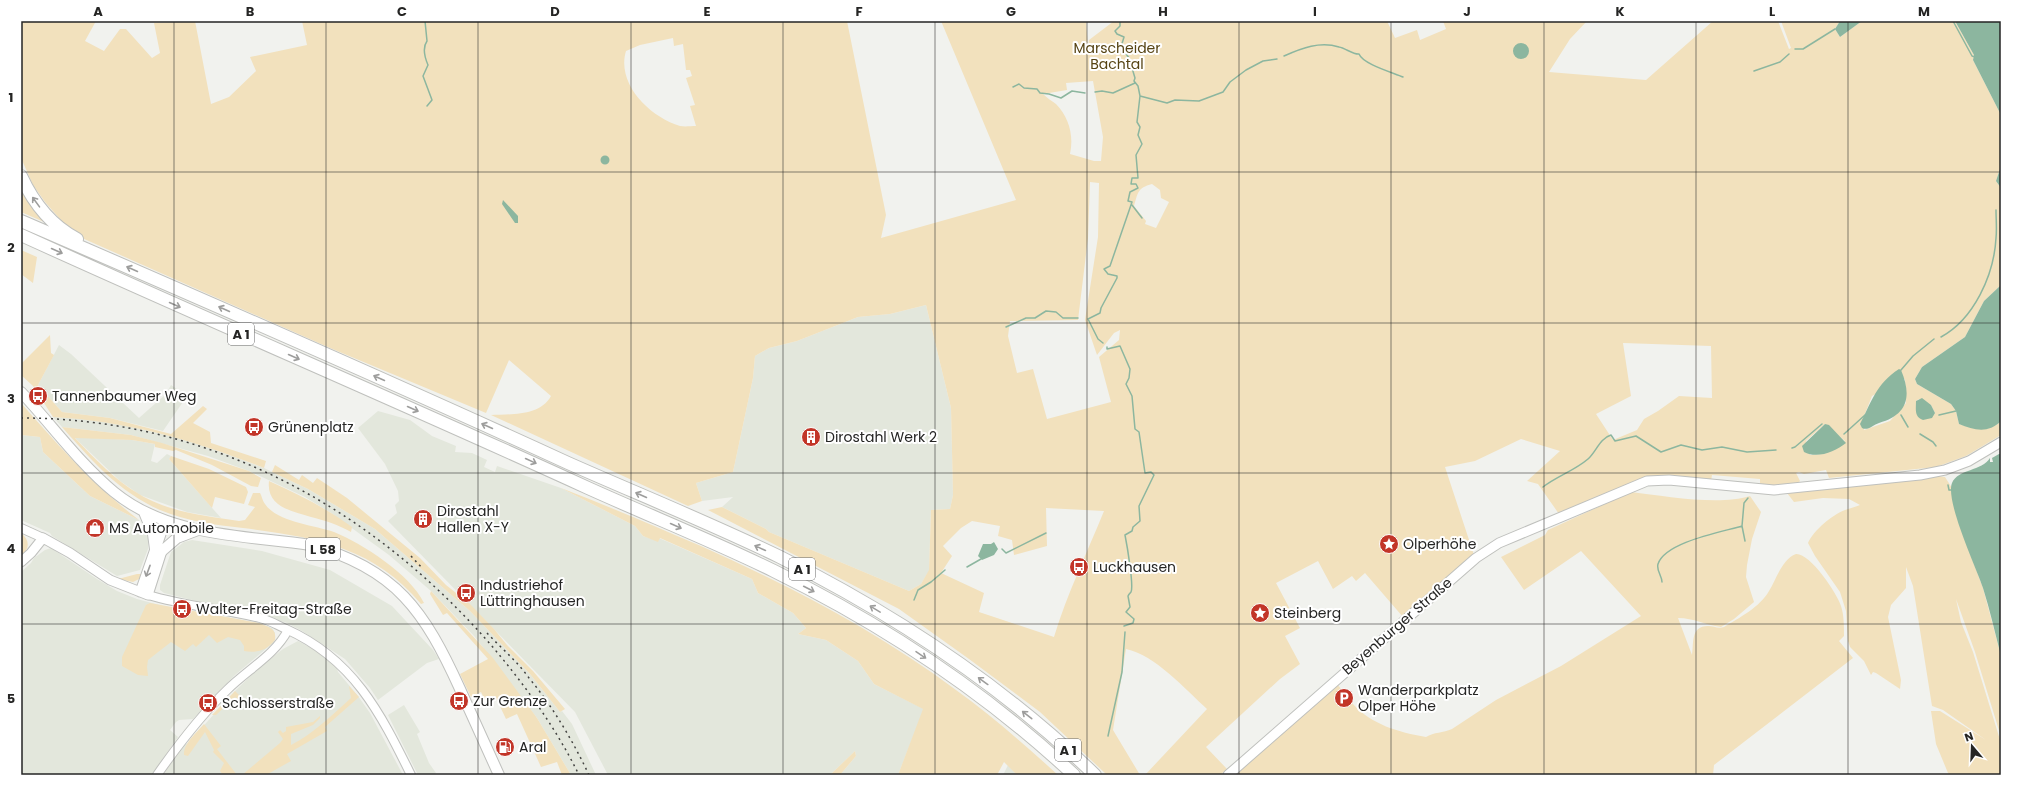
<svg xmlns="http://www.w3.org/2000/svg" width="2022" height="796" font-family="Poppins,sans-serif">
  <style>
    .built { fill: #e3e7dc }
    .green { fill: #f2e1bd; fill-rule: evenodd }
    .water { fill: #8cb69f }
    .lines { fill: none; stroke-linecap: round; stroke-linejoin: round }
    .stream { stroke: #8cb69f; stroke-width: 1.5 }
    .tertiary-casing { stroke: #bfc0bd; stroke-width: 10 }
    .secondary-casing { stroke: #bfc0bd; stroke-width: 11 }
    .primary-casing { stroke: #bfc0bd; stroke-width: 12 }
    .motorway-casing { stroke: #bfc0bd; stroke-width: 14 }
    .tertiary { stroke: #fff; stroke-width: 8 }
    .secondary { stroke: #fff; stroke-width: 9 }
    .primary { stroke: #fff; stroke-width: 10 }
    .motorway { stroke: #fff; stroke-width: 12 }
    .rail { stroke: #434341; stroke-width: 1.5; stroke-dasharray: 2 4; stroke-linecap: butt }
    .oneway { stroke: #9d9d9c }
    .grid { fill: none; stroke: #252524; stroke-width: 1; stroke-opacity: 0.55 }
    .labels { text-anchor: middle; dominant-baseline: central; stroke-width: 4; stroke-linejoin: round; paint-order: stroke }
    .shield { fill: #fff; stroke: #666; stroke-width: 1 }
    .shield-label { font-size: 13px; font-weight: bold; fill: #252524 }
    .park-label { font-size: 14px; fill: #564313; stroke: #fff }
    .poi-label { font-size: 14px; fill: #252524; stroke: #fff; text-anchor: start }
    .street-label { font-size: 14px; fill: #252524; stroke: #fff }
    .neatline { fill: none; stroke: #252524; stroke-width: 1.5 }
    .grid-label { font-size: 13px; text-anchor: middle; font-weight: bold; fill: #252524 }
  </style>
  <rect width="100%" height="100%" fill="#f1f2ee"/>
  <path class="built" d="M926,305L951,408L953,495L950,509L931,510L929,571L921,584L909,591L769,532L766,529L722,507L733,497L702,501L696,483L733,472L753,378L755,356L769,348L797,341L858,317L890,314Z
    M59,345L71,354L139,418L166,394L171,385L187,396L163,431L110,418L62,412L38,385Z
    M378,411L410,420L432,436L456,446L455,452L472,453L487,460L484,467L495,472L497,466L561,488L635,526L643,536L658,541L659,538L752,579L758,593L793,613L806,628L798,634L826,640L858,661L874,684L924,709L898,775H840L856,756L855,751L830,775H608L575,712L388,521L397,513L395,505L399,501L398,491L385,464L358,428Z
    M53,417L87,419L123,425L175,437L213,449L264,468L308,489L375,529L470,611L530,674L560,712L562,711L572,724L596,775H571L537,718L475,637L431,591L389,555L331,513L305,497L249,471L208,456L131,435L62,427Z
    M21,435L40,437L43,452L90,496L139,520L148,538V549L140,570L117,576L52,536L50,533L21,520Z
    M74,437L132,440L155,444L151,461L157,463L167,454L171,456L169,459L221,518L187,512L140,495L120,481Z
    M192,540L262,551L330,570L392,606L433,650L439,659L427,663L378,700L370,688L345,659L302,631L287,623L255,612L204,603L164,593L160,590V585L171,552L184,542Z
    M51,548L97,579L117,591L137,599L163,606L259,623L272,628L275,633L274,642L235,675L193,719L179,720L176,722L170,730L178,737L152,775H21V572L31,563L34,558L45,550Z
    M298,641L315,650L337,668L338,672L358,696L370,713L403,775H163L184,745L188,743L235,691L260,667L283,649Z
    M404,705L420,732L417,734L429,763L436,773L433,775H418L388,715Z
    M1008,765L1017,775H1003Z"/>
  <path class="green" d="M21,21H96L85,41L104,51L120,29H126L152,58L160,53L154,23L195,21L211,104L229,97L256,71L250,57L307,45L302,21H847L886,215L881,238L1016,200L941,21H1086L1088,47L1089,40L1114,21H1387L1395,38L1417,30L1420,40L1446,29L1443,21H1587L1570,39L1549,72L1646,80L1713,21H1778L1789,49L1791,48L1781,21H1840L1835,29L1840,37L1862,21H1955L1974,55L1973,60L2001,115V166L1996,181L2001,188V285L1984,301L1965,337L1922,367L1915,379L1917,384L1951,404L1956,411L1959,424C1973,429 1989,433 2001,421V435L1966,456L1936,467L1829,478L1826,470L1804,474L1799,472L1796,473L1800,481L1798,483L1760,486V479L1712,475L1711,481L1663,477L1559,514L1538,484L1527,481L1560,451L1521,439L1475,461L1445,467L1474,555L1403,617L1365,573L1356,581L1352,576L1333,589L1318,561L1276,583L1300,628L1285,636L1300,664L1280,679L1206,747L1227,769L1220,775H1145L1207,709C1185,689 1155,655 1126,649L1113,730L1140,775H1107L1040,712L969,659L899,609L708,510L722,507L766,529L769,532L909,591L921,584L929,570L931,510L950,509L953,495L951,408L926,305L890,314L858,317L797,341L769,348L755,356L753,378L733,472L696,483L702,501L688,506L491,415C512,414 540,416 551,396L509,360L486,413L330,348L82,238L66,226L45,202L33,185L21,158ZM673,38L674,46L683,44L686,70H690L692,76L686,78L695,105L690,106L696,126C691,126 685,127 680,126C650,117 616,84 626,51L640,45ZM1093,81L1103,137L1101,161H1094L1070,154C1074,136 1069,117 1056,104C1052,101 1047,98 1043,94L1067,90L1066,83ZM1090,182L1099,183L1098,237L1085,320L1097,355L1114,333L1120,330L1119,340L1099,357L1111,402L1047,419L1033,369L1017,373L1008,336L1010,321L1078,320L1088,238ZM1152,184L1160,190L1161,198L1169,202L1156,228L1145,224L1146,221L1134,206C1138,193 1137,188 1152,184ZM1623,343L1711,346L1712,398L1679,396L1658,411L1644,419L1637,430L1613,440L1596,414L1631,396ZM1905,379L1906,403L1890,421L1864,430L1863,419L1872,396ZM1919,399L1931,405L1935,413L1916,412V401ZM1825,424L1845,441L1823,454L1810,455L1806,441ZM1046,508L1104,511C1087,553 1067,594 1054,637L979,612L984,593L941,573L952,556L943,546L961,528L972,521L1000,526L998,536L1012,540L1014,555L1047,546Z
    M21,181L58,228L21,212Z
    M21,250L37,257L33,283L21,274Z
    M50,335L51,353L54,355L38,385L62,412L110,418L171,434L203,406L207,409L193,423L210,432L211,443L266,461L264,468C196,441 127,421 53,417L33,386L21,375V364Z
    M21,403C58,445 94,486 139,520L90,496L43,452L40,437L21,435Z
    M62,427L131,435L162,443L249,471L261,478L258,487L251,486L212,465L176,450L173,451L155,447V444L132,440L75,438C94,458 115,480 139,494C168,512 206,516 239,521L245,520L255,507L248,505L253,493H260C262,496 262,500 265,504C277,522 314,525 334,532C363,544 410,574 424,603L421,604C373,546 313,537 243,528C215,525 186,521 160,510C119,492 91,460 62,427Z
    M171,456L209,469L246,487L248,492L244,504L215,497L212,508L169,459Z
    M275,465L299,480L302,475L313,483L317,478L347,498L420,558L446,585L470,604L494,629L507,645L533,671L565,709L560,712L530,674L470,611L375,529L308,489L272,472Z
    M1938,476L1945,477L1952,488L1954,506L1961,529L1983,588L2001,656V737L1975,652L1956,599L1961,622L1973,652L2001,743V775H1950L1948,773L1936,744L1931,711H1940L1986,740L1943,710L1932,706L1913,586L1906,567V588L1891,605L1888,617L1901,680L1900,689L1876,673L1873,672L1871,675L1864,661L1850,647L1848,641L1846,611L1840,592L1815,556L1808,543C1814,530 1832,515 1845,510C1850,508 1856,507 1860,505L1849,499L1823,498L1794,502L1787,493Z
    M269,481C298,494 326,508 352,527L351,532C339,525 324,520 311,517C292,511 266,507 269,481Z
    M561,488C608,506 654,526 701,546C790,586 877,631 956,690C992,716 1025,745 1058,775H1017L1004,762L997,775H898L923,709L874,684L858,661L826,640L798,634L806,628L793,613L758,593L752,579L660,538L658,542L643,536L635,526Z
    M1631,492C1665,496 1719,506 1750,496L1761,512L1752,539L1747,565L1746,577L1754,602L1734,619L1721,627C1705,625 1694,618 1678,618L1692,655C1694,644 1690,626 1708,626C1714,626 1718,629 1724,627C1739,618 1760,607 1769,591C1776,580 1782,559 1796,554C1810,553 1837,593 1841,606C1844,615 1844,626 1844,636L1839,641L1853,658L1714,765L1713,775H1233L1333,685H1338L1341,689L1336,693L1347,707L1352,703C1372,725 1398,732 1426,737C1434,732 1443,733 1452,729L1496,700L1561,666L1641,616L1581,551L1524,590L1501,557L1545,535L1548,530Z
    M21,533C30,540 30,549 21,556Z
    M137,574H143L139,579L133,582L118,579Z
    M431,591L493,658L537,718L571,775H562L557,762L541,767L517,714L506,719L496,698L486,702L481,692L471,697L460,674L488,659L447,613L443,615L430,594Z
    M150,603L259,623C268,627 277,628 275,640C266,651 257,653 244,651V646L240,640L228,637L217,643L209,635L196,647L193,644L185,651L171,642L148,660L147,667L148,676L138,675L122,666V657L146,605Z
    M349,686L359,697L325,727L327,731L287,754L291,761L266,775H242L280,743L283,739L278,732L280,730L283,733L286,731V727L313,722L320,716V718L313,725L291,734V745C313,734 332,715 351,698Z
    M235,691L241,697V701L235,697L216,715H212Z
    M204,724L221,746L217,749L237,775H223L220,771L224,763L213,752L214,750L205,732L188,756L184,755C183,744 197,732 204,724Z
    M855,751L856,756L840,775H830Z"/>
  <path class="water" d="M1840,21H1862L1840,37L1835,29Z
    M1955,21H2001V115L1973,60L1974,55Z
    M1513 51a8 8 0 1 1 16 0a8 8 0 1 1-16 0Z
    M600.5 160a4.5 4.5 0 1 1 9 0a4.5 4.5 0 1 1-9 0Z
    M2001,166V188L1996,181Z
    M503,200L518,216V223H515L502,204Z
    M2001,285V421C1988,434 1974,430 1959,424L1956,411L1951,404L1917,384L1915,379L1922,367L1965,337L1984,301Z
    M1899,369L1901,370C1912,396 1908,415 1879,423C1873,425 1868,431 1862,428L1860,424C1872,401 1876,384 1899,369Z
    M1922,398L1931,405L1935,413L1932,418L1923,420C1914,417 1916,409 1916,401Z
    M1825,424L1829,425L1846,443C1835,452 1817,459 1804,452L1802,446Z
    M1999,454H2001V656C1995,633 1990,610 1983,588C1976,567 1945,501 1952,483C1958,469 1982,471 1990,458V462H1993L1992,458Z
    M994,542L998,549L994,555L982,560L978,556L983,544H991Z"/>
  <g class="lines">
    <path class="stream" d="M425,21L427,41C422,48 425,58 428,65L423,76L432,100L427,106
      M1953,21L1972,56L1975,57
      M1795,49H1803L1835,29
      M1284,56C1302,48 1320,41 1339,47C1345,48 1354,55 1359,54C1363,64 1391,72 1403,77
      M1754,71L1780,62L1789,54
      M1013,87L1019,84L1024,88L1037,89L1040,93L1049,94L1061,98L1072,91L1085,93
      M1095,92L1102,91L1113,93L1135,83
      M1140,96L1167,103L1175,100L1199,101L1223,92L1230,82L1246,70L1263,61L1277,59
      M1132,205L1142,218
      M1006,327L1026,318H1035L1046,311L1056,312L1063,318H1078
      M1941,337C1974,319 1994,275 1996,238C1997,229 1996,219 1996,210
      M1103,343L1098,339L1088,319L1100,313L1101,308L1117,278V276L1108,274L1104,269L1110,266L1132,202L1128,201L1130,192L1138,188L1136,184H1131L1132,178H1138L1136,155L1142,144L1138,135L1140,127L1137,122L1140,96L1138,86L1134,81L1135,78L1129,58L1124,51L1127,50L1126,47H1121L1124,37L1117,34L1115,31L1120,26V21
      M1107,347V349L1120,346L1130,369L1129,378L1126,384L1132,396L1135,429L1139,432L1145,473L1151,472L1154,475L1139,506L1140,521L1133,527L1132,531L1125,535C1127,545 1134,586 1131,592C1130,593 1129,594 1128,596L1130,607L1126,612L1134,619L1133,623L1124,626
      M1901,370L1913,356L1934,339
      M1901,415L1908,427
      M1939,415L1956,411
      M1844,434L1865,415
      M1920,434L1933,442L1936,446
      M1792,448L1795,447L1822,424
      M1948,485L1949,490H1952
      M1543,487C1557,476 1574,471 1588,459C1596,452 1600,438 1611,435L1615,441L1636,436L1661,452L1681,445L1702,450L1722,447L1747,452L1776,450
      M1742,526L1745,541
      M1002,549L1006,553L1046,533
      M967,567L981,559
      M1662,582C1662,576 1656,570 1658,564C1665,542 1722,532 1742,526L1744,503L1748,498
      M914,600L918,590L931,582L945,570
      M1108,736L1122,672L1125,632"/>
    <defs>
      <path id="tertiary" d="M21,528L43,538
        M148,595C185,606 223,609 260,618C269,620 277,625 286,629C353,659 380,712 411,775
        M157,775C178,745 200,716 227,690C247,670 275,655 288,630"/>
      <path id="secondary" d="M21,562L31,553L43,538L70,553L110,580L148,595L162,551
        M140,592L155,549
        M1228,775L1476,558L1499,543L1647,481L1669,480L1774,490L1920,475L1945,470L1969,461L2001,442"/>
      <path id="primary" d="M21,392C52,425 79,463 114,492C169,537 243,535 310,545C396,568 425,612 460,689C473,718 486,746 499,775
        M144,512L153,534L155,549
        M156,547L165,521
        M162,551L177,538L198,530"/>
      <path id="motorway" d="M21,176C33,202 52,226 77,239
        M21,221C204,300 387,380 568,463C638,494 710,523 780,557C894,614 1003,686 1095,775
        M21,235C210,321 400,402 588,488C650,516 713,541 774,571C882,624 985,692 1074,775"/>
    </defs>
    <use href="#tertiary" class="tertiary-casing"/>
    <use href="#secondary" class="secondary-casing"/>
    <use href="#primary" class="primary-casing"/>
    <use href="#motorway" class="motorway-casing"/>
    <use href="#tertiary" class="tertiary"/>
    <use href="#secondary" class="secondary"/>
    <use href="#primary" class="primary"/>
    <use href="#motorway" class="motorway"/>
    <path class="rail" d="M21,418C208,418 370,506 491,645C525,685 556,728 579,775
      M411,556L423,569
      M487,633C501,648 517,661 529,678C553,707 573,741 589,775"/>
  </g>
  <defs><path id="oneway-shaft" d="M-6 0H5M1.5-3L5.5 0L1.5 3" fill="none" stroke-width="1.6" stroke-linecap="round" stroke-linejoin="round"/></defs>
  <g class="oneway">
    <use href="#oneway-shaft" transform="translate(36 202) rotate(-126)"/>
    <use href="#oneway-shaft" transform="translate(57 251) rotate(24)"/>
    <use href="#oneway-shaft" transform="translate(132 269) rotate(-156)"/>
    <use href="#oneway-shaft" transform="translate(175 305) rotate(24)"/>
    <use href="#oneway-shaft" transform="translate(224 309) rotate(-156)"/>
    <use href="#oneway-shaft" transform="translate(294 357) rotate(24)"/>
    <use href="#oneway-shaft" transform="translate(379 378) rotate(-156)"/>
    <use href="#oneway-shaft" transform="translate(413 409) rotate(24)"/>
    <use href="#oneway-shaft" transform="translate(487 426) rotate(-156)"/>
    <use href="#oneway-shaft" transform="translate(531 461) rotate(25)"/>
    <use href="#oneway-shaft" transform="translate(641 495) rotate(-156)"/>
    <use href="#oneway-shaft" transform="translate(676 526) rotate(24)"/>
    <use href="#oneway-shaft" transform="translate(760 548) rotate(-155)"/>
    <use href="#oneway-shaft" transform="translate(148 571) rotate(110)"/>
    <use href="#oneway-shaft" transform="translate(809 589) rotate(27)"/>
    <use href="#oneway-shaft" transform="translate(875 609) rotate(-149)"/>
    <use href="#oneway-shaft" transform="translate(921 655) rotate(34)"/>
    <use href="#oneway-shaft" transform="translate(983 681) rotate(-144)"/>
    <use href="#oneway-shaft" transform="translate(1027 715) rotate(-142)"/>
  </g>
  <path class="grid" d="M174,21V775M326,21V775M478,21V775M631,21V775M783,21V775M935,21V775M1087,21V775M1239,21V775M1391,21V775M1544,21V775M1696,21V775M1848,21V775M21,172H2001M21,323H2001M21,473H2001M21,624H2001"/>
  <defs>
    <symbol id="bus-disc" viewBox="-11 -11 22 22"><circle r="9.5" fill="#c23528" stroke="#fff"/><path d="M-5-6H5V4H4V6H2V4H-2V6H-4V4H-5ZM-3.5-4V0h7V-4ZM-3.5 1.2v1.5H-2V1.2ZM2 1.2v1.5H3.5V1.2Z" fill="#fff"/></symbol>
    <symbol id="building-disc" viewBox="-11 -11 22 22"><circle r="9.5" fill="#c23528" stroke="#fff"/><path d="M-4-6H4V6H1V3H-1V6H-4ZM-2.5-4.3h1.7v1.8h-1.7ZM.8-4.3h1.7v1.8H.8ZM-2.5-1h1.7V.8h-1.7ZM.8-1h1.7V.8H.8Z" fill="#fff"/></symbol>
    <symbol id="shop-disc" viewBox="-11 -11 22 22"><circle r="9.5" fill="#c23528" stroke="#fff"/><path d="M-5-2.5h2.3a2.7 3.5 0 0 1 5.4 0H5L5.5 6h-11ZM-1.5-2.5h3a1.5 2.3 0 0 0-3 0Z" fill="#fff"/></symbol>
    <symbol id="sight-disc" viewBox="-11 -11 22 22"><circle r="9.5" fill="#c23528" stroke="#fff"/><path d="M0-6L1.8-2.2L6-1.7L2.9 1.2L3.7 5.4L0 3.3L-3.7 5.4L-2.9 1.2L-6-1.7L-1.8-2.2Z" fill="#fff"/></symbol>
    <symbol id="parking-disc" viewBox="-11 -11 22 22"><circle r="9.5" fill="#c23528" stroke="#fff"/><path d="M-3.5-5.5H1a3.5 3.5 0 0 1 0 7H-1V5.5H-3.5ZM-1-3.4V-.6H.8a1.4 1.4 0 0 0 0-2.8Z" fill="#fff"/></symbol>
    <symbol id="fuel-disc" viewBox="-11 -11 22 22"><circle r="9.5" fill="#c23528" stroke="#fff"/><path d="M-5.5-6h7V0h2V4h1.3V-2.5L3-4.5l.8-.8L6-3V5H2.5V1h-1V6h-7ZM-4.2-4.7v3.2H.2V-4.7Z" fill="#fff"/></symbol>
  </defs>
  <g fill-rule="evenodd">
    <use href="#bus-disc" x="27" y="385" width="22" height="22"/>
    <use href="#bus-disc" x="243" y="416" width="22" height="22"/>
    <use href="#building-disc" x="800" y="426" width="22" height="22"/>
    <use href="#building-disc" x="412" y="508" width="22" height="22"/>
    <use href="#shop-disc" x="84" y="517" width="22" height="22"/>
    <use href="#sight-disc" x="1378" y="533" width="22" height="22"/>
    <use href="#bus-disc" x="1068" y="556" width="22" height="22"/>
    <use href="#bus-disc" x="455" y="582" width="22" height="22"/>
    <use href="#bus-disc" x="171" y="598" width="22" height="22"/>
    <use href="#sight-disc" x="1249" y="602" width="22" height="22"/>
    <use href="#parking-disc" x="1333" y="687" width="22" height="22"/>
    <use href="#bus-disc" x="448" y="690" width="22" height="22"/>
    <use href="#bus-disc" x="197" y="692" width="22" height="22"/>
    <use href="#fuel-disc" x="494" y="736" width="22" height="22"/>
  </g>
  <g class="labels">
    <g class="shield">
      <rect x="228" y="323" width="26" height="22" rx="3"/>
      <rect x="306" y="538" width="34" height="22" rx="3"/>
      <rect x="789" y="558" width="26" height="22" rx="3"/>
      <rect x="1055" y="739" width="26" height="22" rx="3"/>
    </g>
    <g class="shield-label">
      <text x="241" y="334">A 1</text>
      <text x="323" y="549">L 58</text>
      <text x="802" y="569">A 1</text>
      <text x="1068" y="750">A 1</text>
    </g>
    <g class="park-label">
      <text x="1117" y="48">Marscheider<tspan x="1117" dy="16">Bachtal</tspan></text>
    </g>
    <g class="poi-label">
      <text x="52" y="396">Tannenbaumer Weg</text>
      <text x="268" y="427">Grünenplatz</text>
      <text x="825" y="437">Dirostahl Werk 2</text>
      <text x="437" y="511">Dirostahl<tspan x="437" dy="16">Hallen X-Y</tspan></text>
      <text x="109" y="528">MS Automobile</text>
      <text x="1403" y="544">Olperhöhe</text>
      <text x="1093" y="567">Luckhausen</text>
      <text x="480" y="585">Industriehof<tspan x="480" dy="16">Lüttringhausen</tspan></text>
      <text x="196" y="609">Walter-Freitag-Straße</text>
      <text x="1274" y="613">Steinberg</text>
      <text x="1358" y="690">Wanderparkplatz<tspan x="1358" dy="16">Olper Höhe</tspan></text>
      <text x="473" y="701">Zur Grenze</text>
      <text x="222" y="703">Schlosserstraße</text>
      <text x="519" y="747">Aral</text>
    </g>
    <g class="street-label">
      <text transform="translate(1397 626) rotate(-41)">Beyenburger Straße</text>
    </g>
  </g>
  <rect width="2022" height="796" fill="none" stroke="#ffffff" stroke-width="44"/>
  <g transform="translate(1972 746) rotate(341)" stroke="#ffffff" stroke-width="3" paint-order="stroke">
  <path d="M0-3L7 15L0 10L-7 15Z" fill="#252524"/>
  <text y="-6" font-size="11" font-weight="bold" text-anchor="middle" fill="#252524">N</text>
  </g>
  <rect x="22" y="22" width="1978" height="752" class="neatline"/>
  <g class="grid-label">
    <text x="98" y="16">A</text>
    <text x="250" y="16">B</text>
    <text x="402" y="16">C</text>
    <text x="555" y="16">D</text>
    <text x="707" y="16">E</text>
    <text x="859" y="16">F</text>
    <text x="1011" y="16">G</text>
    <text x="1163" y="16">H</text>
    <text x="1315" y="16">I</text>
    <text x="1467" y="16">J</text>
    <text x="1620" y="16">K</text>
    <text x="1772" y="16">L</text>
    <text x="1924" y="16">M</text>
    <text x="11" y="102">1</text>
    <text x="11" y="252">2</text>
    <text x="11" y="403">3</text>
    <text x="11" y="553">4</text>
    <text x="11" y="703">5</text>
  </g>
</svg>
